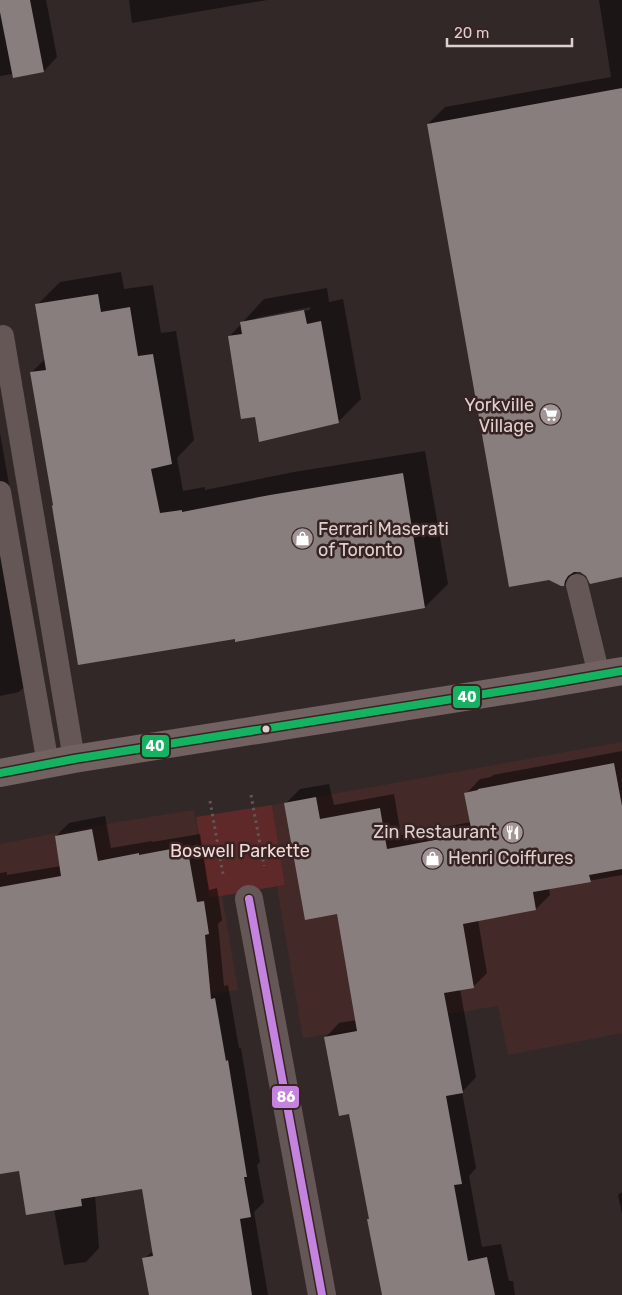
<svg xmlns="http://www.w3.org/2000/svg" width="622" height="1295" font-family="Rubik,sans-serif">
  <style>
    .built { fill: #432a29 }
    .green { fill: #5f2829 }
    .shadow { fill: #0007; fill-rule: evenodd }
    .building { fill: #897e7e }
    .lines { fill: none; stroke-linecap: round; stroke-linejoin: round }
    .path { stroke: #625756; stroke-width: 3; stroke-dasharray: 2.5 4; stroke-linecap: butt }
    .lane { stroke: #645756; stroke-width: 22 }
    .street { stroke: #645756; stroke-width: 28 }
    .secondary { stroke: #716160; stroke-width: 28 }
    .bus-1-casing { stroke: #382323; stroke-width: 11 }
    .bus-2-casing { stroke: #382323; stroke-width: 11 }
    .bus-1 { stroke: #13b361; stroke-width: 8 }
    .bus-2 { stroke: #c483df; stroke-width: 8 }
    .bus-dot { fill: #ded0cf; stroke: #382323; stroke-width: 2 }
    .labels { text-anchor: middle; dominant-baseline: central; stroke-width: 5; stroke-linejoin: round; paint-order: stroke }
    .poi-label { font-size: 18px; fill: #ded0cf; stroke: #382323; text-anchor: end }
    .park-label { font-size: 18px; fill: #f3d9d7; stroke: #382323 }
    .line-badge { stroke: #382323; stroke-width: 2 }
    .badge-label { font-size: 14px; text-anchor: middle; font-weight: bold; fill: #fff }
  </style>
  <rect width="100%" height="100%" fill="#332828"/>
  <path class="built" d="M622,742V1033L508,1055L498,1006L303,1038L277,887L285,885L272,805Z
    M194,810L209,898L222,896L238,990L80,1015L0,977V844L94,826Z"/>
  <path class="green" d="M272,805L285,885L209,898L196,817Z"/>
  <path class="shadow" d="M0,0H46L57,57L44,71L13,74L0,76Z
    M129,0H267L132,23Z
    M599,0H622V576L587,575L578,571L564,585L428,124L445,107L611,77Z
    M121,272L124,289L153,285L161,333L176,331L194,440L177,458L183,491L205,487V490L294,472L425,451L448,584L425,607L236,637L54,505L32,372L45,359L37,305L60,282Z
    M327,288L329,302L343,299L361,399L338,422L256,415L229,337L264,299ZM310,307V310L253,321L256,318Z
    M0,433L39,654L40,672L19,692L0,696Z
    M622,751V875L549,888L550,895L536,909L478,920L487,973L473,987L460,989L476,1077L462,1092L476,1168L469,1176L482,1247L501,1244L509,1281H513L515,1295H382L370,1218L350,1112L325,1038L339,1023L357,1020L338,913L286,803L300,789L329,784L334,805L394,794L401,835L471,822L466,794L480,779L491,777L493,775Z
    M105,816L111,848L152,841V842L200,834L209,890L217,888L222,920L218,924L224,986L228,985L239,1048H241L260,1162L257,1165L264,1202L254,1212L268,1295H152L145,1258L153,1251L143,1187L95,1195L99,1248L86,1262L64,1265L46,1165L0,1173V873L7,872V875L61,866L56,836L69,823Z
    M622,1192V1214L618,1195Z"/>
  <path class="building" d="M0,0H30L44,72L13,78L0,12Z
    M622,88V577L590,584L586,576L580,572H574L568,576L565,581L564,586H561L549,580L509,587L427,124Z
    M98,294L101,312L130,307L138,356L153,354L172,464L151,469L160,513L182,510V512L270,495L403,473L425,608L235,642V639L78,665L52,506L53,505L30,372L46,370L35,304Z
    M304,310L307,324L321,321L339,423L259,442L255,417L241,419L228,336L242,334L240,322Z
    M614,763L622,806V869L589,875L591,882L533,892L536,910L463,924L474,988L444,993L463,1093L446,1096L462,1184L454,1185L468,1261L487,1257L495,1295H382L367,1219H369L349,1114L339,1116L324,1037L357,1031L337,914L305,920L284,803L316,797L320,819L380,808L387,849L472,833L464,793L478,790V789Z
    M92,829L98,861L139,853V855L187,846L197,902L204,901L209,934L205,935L211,999L215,998L226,1061L228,1060L247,1177H244L251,1217L240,1219L252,1295H149L142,1258L153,1256L142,1189L81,1199L82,1206L26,1215L19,1171L0,1174V887L61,876L55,836Z"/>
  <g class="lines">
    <path class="path" d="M251,795L264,866
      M210,801L223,874"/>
    <path class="lane" d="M3,336L74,759
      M0,492L48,764
      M577,585L599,675"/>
    <path class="street" d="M249,899L322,1295"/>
    <path class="secondary" d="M0,773L74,759L541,685L622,671"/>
    <defs>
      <path id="bus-1" d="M0,773L74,759L541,685L622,671"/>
      <path id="bus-2" d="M249,899L322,1295"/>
    </defs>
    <use href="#bus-1" class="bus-1-casing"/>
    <use href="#bus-2" class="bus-2-casing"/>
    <use href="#bus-1" class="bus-1"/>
    <use href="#bus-2" class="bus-2"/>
  </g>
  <defs>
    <symbol id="supermarket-disc" viewBox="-11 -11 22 22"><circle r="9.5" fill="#a29595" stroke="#382323"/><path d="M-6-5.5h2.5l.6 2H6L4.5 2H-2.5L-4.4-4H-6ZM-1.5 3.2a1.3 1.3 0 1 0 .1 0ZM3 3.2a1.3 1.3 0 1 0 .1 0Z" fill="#fff"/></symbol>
    <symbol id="shop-disc" viewBox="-11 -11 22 22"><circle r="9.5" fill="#a29595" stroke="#382323"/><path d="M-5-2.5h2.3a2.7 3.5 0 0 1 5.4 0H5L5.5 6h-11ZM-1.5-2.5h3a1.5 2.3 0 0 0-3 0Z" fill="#fff"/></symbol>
    <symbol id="restaurant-disc" viewBox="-11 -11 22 22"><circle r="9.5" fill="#a29595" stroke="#382323"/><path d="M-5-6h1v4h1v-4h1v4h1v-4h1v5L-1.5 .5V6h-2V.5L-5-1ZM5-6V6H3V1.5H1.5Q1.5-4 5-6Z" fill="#fff"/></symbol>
  </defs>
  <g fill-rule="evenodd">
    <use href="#supermarket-disc" x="538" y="402" width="25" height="25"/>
    <use href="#shop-disc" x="290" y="526" width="25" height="25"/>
    <use href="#restaurant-disc" x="500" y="820" width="25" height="25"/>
    <use href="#shop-disc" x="420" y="846" width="25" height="25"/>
  </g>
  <circle class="bus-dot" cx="266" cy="729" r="4.5"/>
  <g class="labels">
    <g class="poi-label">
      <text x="534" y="405">Yorkville<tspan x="534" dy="21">Village</tspan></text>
      <text x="318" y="529" text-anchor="start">Ferrari Maserati<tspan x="318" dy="21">of Toronto</tspan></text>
      <text x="497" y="832">Zin Restaurant</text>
      <text x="448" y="858" text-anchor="start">Henri Coiffures</text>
    </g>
    <g class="park-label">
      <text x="240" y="851">Boswell Parkette</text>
    </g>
  </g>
  <g class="line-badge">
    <rect x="452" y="685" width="29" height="24" rx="5" fill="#13b361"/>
    <rect x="141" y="734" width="29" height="24" rx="5" fill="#13b361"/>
    <rect x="271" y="1085" width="29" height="24" rx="5" fill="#c483df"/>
  </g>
  <g class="badge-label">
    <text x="467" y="702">40</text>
    <text x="155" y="751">40</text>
    <text x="286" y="1102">86</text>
  </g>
  <path d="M447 38v8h125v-8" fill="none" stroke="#ded0cf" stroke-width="2.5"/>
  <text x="454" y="38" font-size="15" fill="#ded0cf" stroke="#382323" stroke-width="4" paint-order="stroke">20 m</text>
</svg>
